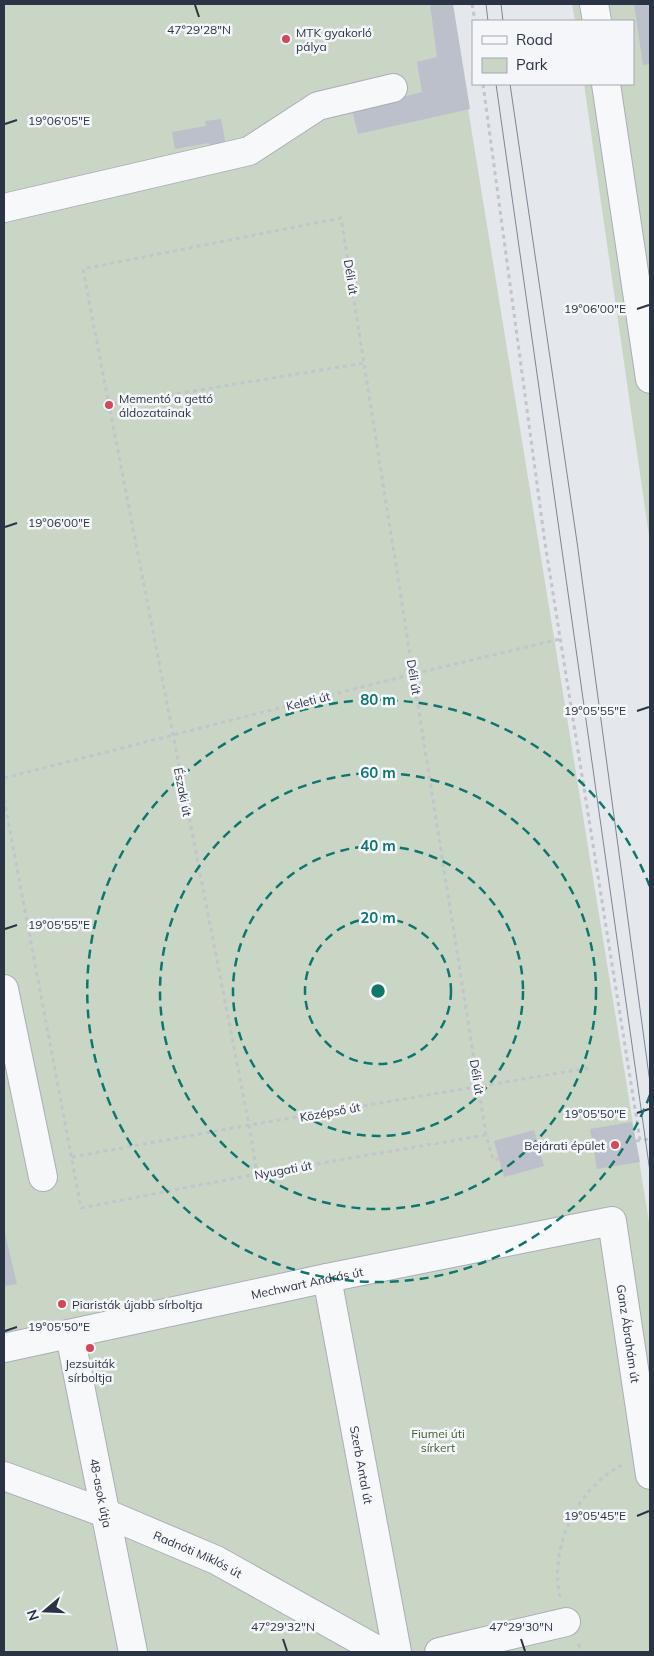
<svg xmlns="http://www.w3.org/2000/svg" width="654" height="1656" font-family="Mulish,sans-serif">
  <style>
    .green { fill: #c9d6c5 }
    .building { fill: #bbc0ca }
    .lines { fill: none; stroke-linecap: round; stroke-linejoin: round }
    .minor-casing { stroke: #a9aeb7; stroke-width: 30 }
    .path { stroke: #c2c5cb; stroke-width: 3; stroke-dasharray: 4 4; stroke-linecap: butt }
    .minor { stroke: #f7f8fa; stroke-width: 28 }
    .tram { stroke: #7d8696; stroke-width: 1 }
    .ticks { fill: none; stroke: #2b3445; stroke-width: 2 }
    .ring { fill: none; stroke: #0f766e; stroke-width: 2.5; stroke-dasharray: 9 6 }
    .poi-dot { fill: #d1495b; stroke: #f4f6f9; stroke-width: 2 }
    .labels { text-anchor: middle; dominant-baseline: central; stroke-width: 5; stroke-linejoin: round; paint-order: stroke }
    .poi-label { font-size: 12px; fill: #2b3445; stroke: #f4f6f9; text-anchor: start }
    .street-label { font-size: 12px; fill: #2b3445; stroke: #f4f6f9 }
    .park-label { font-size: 12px; fill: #3f6138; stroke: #f4f6f9 }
    .ticks-label { font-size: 12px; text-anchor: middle; fill: #2b3445; stroke: #f4f6f9; stroke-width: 5; stroke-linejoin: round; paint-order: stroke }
    .centre { fill: #0f766e; stroke: #f4f6f9; stroke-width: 2.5 }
    .ring-label { font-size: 15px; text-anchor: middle; font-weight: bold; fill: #0f766e; stroke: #f4f6f9; stroke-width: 5; stroke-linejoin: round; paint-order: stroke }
  </style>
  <rect width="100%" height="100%" fill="#e4e7ec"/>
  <path class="green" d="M4,4H451L650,1228V1652H4Z
    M572,4H650V543L584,84H633V21H575Z"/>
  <path class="building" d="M430,4H453L470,109L358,134L352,110L422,92L417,62L437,57Z
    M634,4H650V64L643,65Z
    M221,119L226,146L210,149L209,143L175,149L172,132L206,126L205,121Z
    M632,1122L640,1162L597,1169L590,1129Z
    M534,1130L544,1166L504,1177L494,1141Z
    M4,1229L17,1284L4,1286Z"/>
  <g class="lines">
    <defs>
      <g id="minor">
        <path d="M594,4L597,21"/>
        <path d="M606,84L650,379"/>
        <path d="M4,208L249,151L318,106L393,88"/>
        <path d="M4,989L43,1177"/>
        <path id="s1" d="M327,1278L397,1652"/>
        <path id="s2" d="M70,1335L133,1652"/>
        <path id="s3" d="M4,1348L327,1278L612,1221L650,1475"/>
        <path id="s4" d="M4,1476L105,1513L216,1560L381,1652"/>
        <path d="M439,1652L566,1622"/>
      </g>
    </defs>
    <use href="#minor" class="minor-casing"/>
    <path class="path" d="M472,4L475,21
      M483,84L545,543L640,1140
      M108,400L112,401L114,404L113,408L110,410L106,409L104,406L105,402L108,400L83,269L341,218L486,1135L493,1160L499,1159
      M114,404L364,363
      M110,410L249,1125L257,1174
      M4,778L413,674L560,639
      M4,799L81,1208L257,1174L486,1135
      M636,1141L650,1139
      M539,1148L593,1149
      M72,1157L249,1125L589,1068
      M560,1597C549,1547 577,1488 622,1465
      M578,1644L583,1652"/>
    <use href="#minor" class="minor"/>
    <path class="tram" d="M486,4L488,21
      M501,4L503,21
      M496,84L650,1172
      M510,84L577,542L650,1083"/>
  </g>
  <path class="ticks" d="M195,5L199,17M5,124L17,120M637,309L649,305M5,527L17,523M637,711L649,707M5,929L17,925M637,1113L649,1109M5,1331L17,1327M637,1516L649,1511M283,1639L287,1651M521,1639L525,1651"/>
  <g class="ring">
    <circle cx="378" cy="991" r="73"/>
    <circle cx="378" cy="991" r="145"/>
    <circle cx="378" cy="991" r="218"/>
    <path d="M650 1095A291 291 0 1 1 650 887"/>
  </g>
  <g class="poi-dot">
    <circle cx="286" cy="39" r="5"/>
    <circle cx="109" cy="405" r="5"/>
    <circle cx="615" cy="1145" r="5"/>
    <circle cx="62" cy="1304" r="5"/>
    <circle cx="90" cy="1348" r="5"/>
  </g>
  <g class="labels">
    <g class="poi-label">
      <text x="296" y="32">MTK gyakorló<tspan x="296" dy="14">pálya</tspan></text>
      <text x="119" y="398">Mementó a gettó<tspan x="119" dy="14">áldozatainak</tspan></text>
      <text x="605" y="1145" text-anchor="end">Bejárati épület</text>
      <text x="72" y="1304">Piaristák újabb sírboltja</text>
      <text x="90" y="1363" text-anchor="middle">Jezsuiták<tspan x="90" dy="14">sírboltja</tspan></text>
    </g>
    <g class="street-label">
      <text transform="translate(351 277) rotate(81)">Déli út</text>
      <text transform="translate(414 677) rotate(81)">Déli út</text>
      <text transform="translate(308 701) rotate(-14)">Keleti út</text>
      <text transform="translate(183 792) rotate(79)">Északi út</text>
      <text transform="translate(477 1077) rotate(81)">Déli út</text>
      <text transform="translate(330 1112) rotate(-10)">Középső út</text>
      <text transform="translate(283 1170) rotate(-10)">Nyugati út</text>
      <text stroke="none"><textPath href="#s3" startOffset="310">Mechwart András út</textPath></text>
      <text stroke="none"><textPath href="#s3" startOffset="735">Ganz Ábrahám út</textPath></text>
      <text stroke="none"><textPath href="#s1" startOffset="190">Szerb Antal út</textPath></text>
      <text stroke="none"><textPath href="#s2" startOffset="161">48-asok útja</textPath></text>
      <text stroke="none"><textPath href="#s4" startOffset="209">Radnóti Miklós út</textPath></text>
    </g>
    <g class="park-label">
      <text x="438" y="1433">Fiumei úti<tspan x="438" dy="14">sírkert</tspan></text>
    </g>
  </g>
  <g class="ticks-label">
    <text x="199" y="34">47°29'28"N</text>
    <text x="59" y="125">19°06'05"E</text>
    <text x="595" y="313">19°06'00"E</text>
    <text x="59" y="527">19°06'00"E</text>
    <text x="595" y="715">19°05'55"E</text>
    <text x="59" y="929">19°05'55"E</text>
    <text x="595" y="1118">19°05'50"E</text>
    <text x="59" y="1331">19°05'50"E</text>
    <text x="595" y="1520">19°05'45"E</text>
    <text x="283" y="1631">47°29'32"N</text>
    <text x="521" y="1631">47°29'30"N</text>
  </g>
  <circle cx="378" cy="991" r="8" class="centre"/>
  <g class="ring-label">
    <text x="378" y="705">80 m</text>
    <text x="378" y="778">60 m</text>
    <text x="378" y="851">40 m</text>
    <text x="378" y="923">20 m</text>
  </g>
  <rect width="654" height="1656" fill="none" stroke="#2b3445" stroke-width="10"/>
  <rect x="472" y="20" width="162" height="65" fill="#f4f6f9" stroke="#a4a8b1"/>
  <rect x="482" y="36" width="25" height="8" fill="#f7f8fa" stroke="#a4a8b1"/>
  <text x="516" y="45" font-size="15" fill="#2b3445">Road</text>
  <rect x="482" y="58" width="25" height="15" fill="#c9d6c5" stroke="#a4a8b1"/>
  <text x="516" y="70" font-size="15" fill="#2b3445">Park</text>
  <g transform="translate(45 1611) rotate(251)" stroke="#f4f6f9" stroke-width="4" paint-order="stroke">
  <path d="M0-4L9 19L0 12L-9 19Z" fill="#2b3445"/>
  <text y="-8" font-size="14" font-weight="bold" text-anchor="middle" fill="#2b3445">N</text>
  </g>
</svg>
